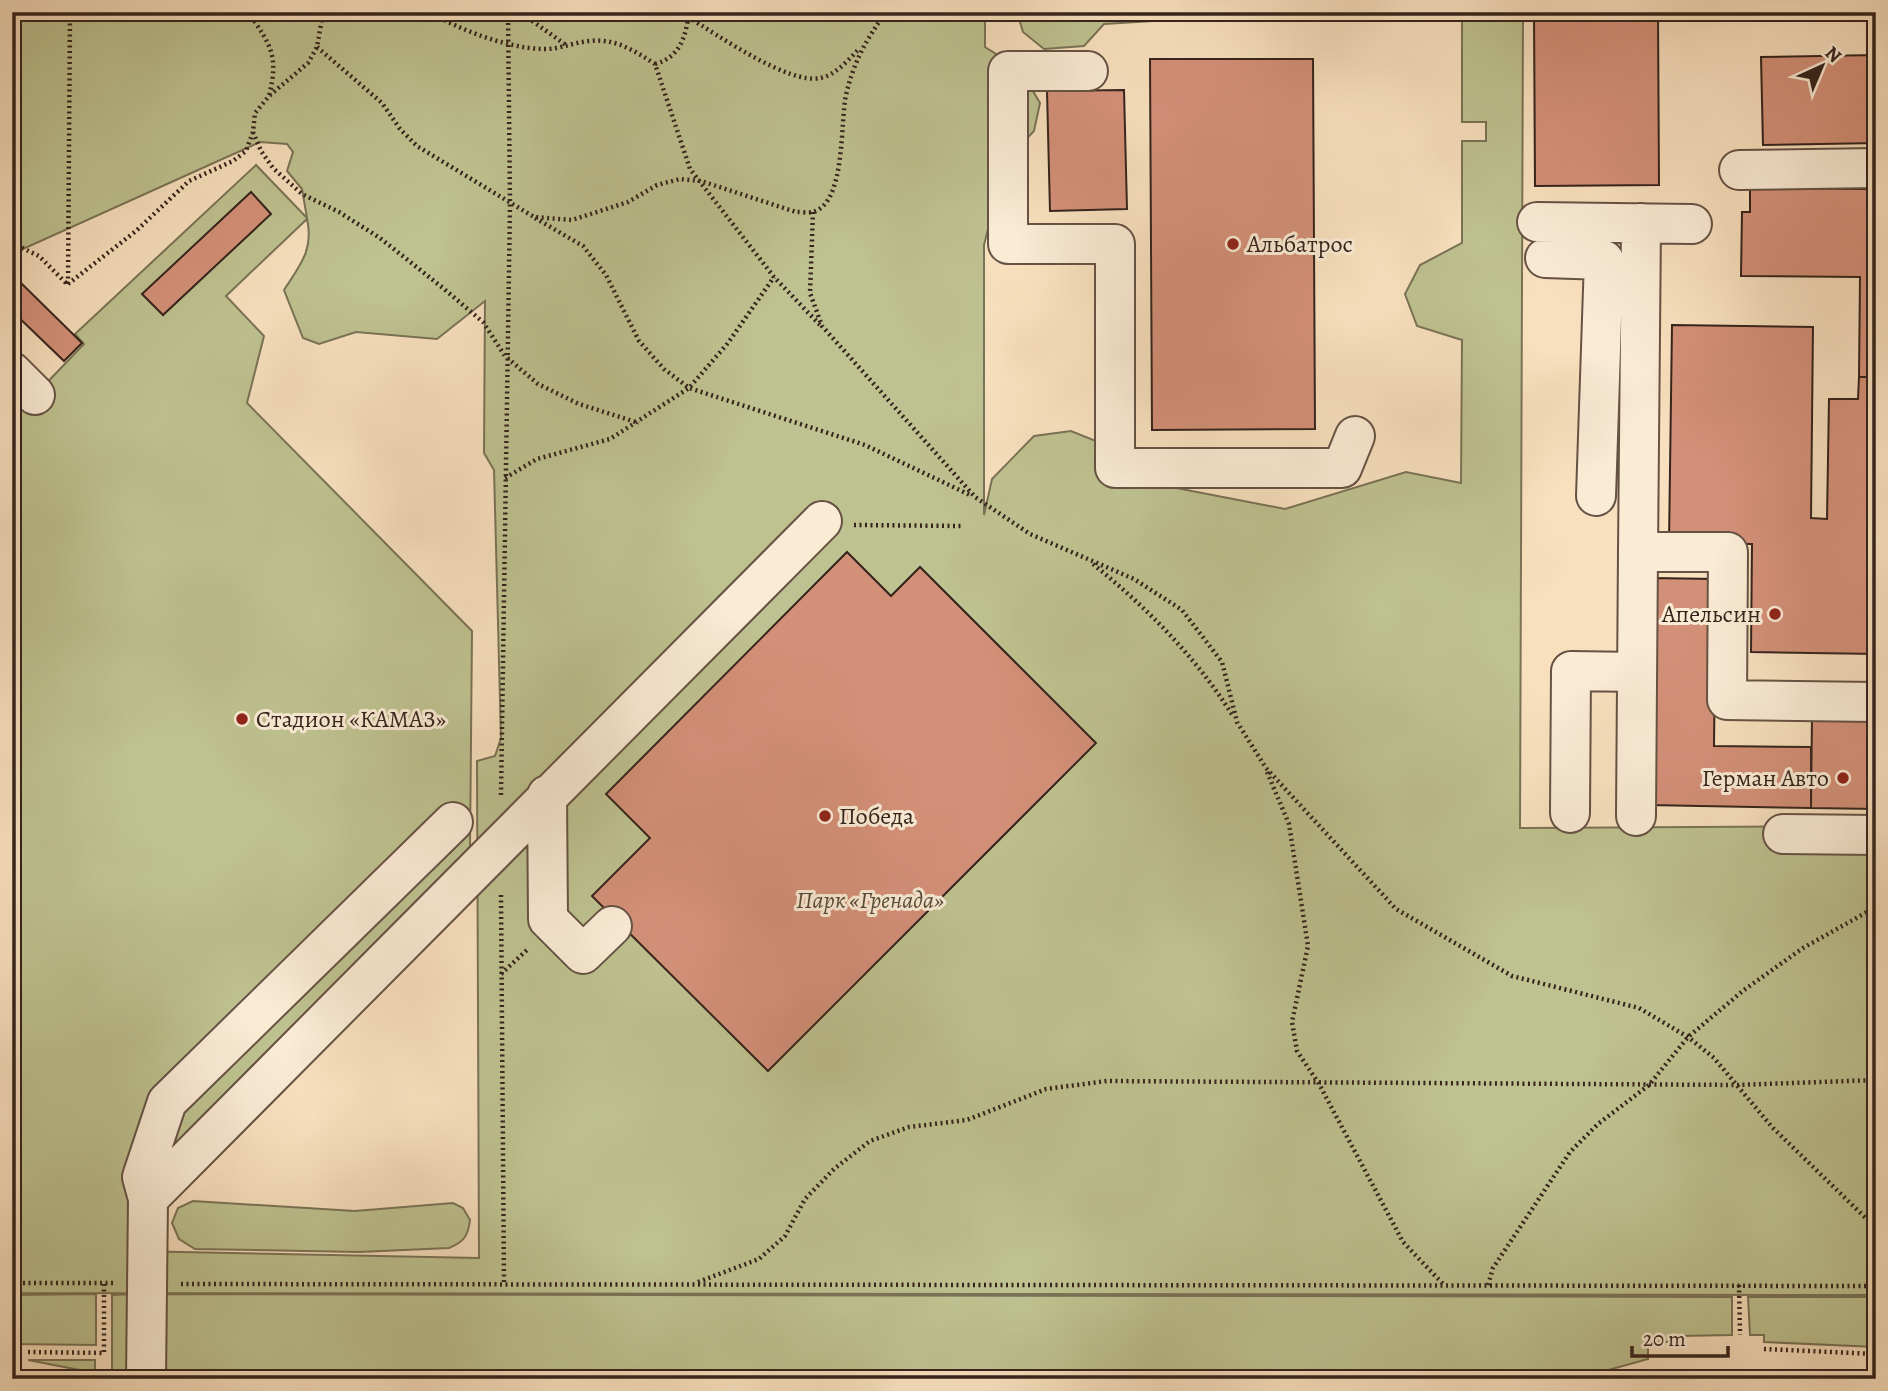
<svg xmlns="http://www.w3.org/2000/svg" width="1888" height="1391" font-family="Alegreya,serif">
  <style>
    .green { fill: #bec290; stroke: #7a7256; stroke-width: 2; fill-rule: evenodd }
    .building { fill: #d39078; stroke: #35231c; stroke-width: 2 }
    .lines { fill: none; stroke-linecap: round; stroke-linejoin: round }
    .minor-casing { stroke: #665244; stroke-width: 42 }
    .path { stroke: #35231c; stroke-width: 4.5; stroke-dasharray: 2 3.5; stroke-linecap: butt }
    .minor { stroke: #faebd5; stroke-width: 38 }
    .poi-dot { fill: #8f2418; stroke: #faebd5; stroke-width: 2.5 }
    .labels { text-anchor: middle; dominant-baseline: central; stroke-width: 6; stroke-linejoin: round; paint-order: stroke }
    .poi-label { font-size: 24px; fill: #35231c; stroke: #faebd5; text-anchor: start }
    .park-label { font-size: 24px; font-style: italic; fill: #574b39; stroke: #faebd5 }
  </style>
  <rect width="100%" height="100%" fill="#f8e0be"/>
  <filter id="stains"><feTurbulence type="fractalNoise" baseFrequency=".00286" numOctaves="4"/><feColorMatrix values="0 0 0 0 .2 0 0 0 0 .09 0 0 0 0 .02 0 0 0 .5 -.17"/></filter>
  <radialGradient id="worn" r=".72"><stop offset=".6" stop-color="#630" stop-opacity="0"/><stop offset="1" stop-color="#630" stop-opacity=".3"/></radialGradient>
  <path class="green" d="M12,12H985V47L1020,69L1040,103L1034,131L1005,161L984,245V515L992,479L1034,436L1071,431L1106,445L1135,480L1285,509L1406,472L1461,483L1462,340L1417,326L1405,294L1420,265L1462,243V141H1486V122H1462V12H1523L1520,828L1876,826V1295L12,1293V419L84,344L75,334L256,165L307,218L302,189L287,171L293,152L287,144L260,142L12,254ZM307,219C314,250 300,265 284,290L303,338L319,344L356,332L437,339L485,301L484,453L494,470L501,738L495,756L477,761L479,1258L132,1251L142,1177L470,847L472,631L247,403L264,336L226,296Z
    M1017,12H1196L1186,19L1104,24L1084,46L1044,49L1023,32Z
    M193,1201L355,1211L453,1203L463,1208L470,1220C468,1236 464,1242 449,1248L359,1252L195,1249L179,1239L172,1223L178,1208Z
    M96,1294V1345L12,1344V1295Z
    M134,1294L129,1367L118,1375H112V1295Z
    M160,1294L1732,1297V1335L1679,1336L1678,1342H1648V1359L1594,1374L179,1378L163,1367Z
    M1748,1297H1876V1347L1764,1342V1335H1750Z
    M28,1360H95V1373Z"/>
  <path class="building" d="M1534,12H1658L1659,185L1535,186Z
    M1876,55V143L1763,145L1761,57Z
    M1150,59H1313L1315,429L1152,430Z
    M1124,90L1127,209L1050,211L1047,91Z
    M1750,188L1868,189V213H1872V237H1876V377H1859L1860,277L1741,276L1742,212H1750Z
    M251,192L271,214L163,315L142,294Z
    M20,282L82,343L64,361L12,311V290Z
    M1672,325L1813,327L1811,518L1827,519L1829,399H1858L1859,377H1876V654L1751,652L1752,544L1669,543Z
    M847,552L891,596L920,567L1096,743L768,1071L592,896L650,838L606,794Z
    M1650,578L1716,579L1714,746L1811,747V808L1648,805Z
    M1812,714H1876V809L1811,808Z"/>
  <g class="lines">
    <defs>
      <path id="minor" d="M1088,71H1008V244H1115V468H1342L1355,436
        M1739,170L1876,168
        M1537,222L1692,224
        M1545,258L1604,260L1596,496
        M12,372L35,395
        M1638,552L1641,223
        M547,795L548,919L583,954L612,926
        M1570,813L1571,671L1637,672
        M1636,816L1638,552H1728L1727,700L1876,702
        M1783,834L1876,835
        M148,1199L822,521
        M146,1379L148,1199L142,1177L167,1102L453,822"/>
    </defs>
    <use href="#minor" class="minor-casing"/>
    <path class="path" d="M248,12C271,45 279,56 269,96
      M430,12C459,30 508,48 542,49C558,50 574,42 590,41C615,38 635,51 655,64L690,169L774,277L820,325
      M527,12L528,18L566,45
      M688,17C716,34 789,85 820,78C836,75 848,60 859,49
      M317,47L382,103L400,129L417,146L534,217L572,220L628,202L657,185L680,179L701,181L796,212C801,212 809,213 813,212C846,203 840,122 846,95C854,61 866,40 886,12
      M655,64C681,57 686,35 689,12
      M253,132L261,151L273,168L302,194L339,212L380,238L443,288L483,322L505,356L538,384L579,404L639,423
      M813,212L810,293L822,326L975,497L1030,534L1134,579L1182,610L1222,662L1237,722L1266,768L1396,909L1512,976L1639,1008L1688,1037L1714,1058L1772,1127L1876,1228
      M535,218L583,246L606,275L639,341L664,369L689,388L865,445L970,495
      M12,243L39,256L67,284
      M68,284L136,231L189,181L233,161L246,151L253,132L255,113L269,96L308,63L317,47L323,12
      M68,284L70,12
      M505,478L537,459L610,439L689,388L728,343L774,277
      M854,525L962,526
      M1093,564C1147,608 1196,657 1233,716
      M1267,772L1289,824L1308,946L1292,1022L1297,1051L1319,1084L1403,1242L1443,1284
      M501,795L510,204L508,12
      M501,895L504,1283
      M501,974L528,949
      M698,1282L759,1259L785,1236L805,1199L834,1169L870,1141L909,1127L967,1120L1046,1089L1107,1081L1737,1085L1876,1080
      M12,1283H113
      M181,1284L1876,1286
      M1488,1285L1493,1268L1570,1152L1598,1124L1649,1085L1688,1037L1744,990L1803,948L1876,907
      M1739,1285L1740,1335
      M1764,1349L1876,1354
      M28,1352L104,1353V1283"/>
    <use href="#minor" class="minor"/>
  </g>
  <g class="poi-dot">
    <circle cx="1233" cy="244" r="7"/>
    <circle cx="1775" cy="614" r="7"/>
    <circle cx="242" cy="719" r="7"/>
    <circle cx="1843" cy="778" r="7"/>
    <circle cx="825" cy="816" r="7"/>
  </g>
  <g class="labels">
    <g class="poi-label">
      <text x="1247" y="244">Альбатрос</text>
      <text x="1761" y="614" text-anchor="end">Апельсин</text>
      <text x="256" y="719">Стадион «КАМАЗ»</text>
      <text x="1829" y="778" text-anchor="end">Герман Авто</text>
      <text x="839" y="816">Победа</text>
    </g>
    <g class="park-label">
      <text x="870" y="900">Парк «Гренада»</text>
    </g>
  </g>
  <rect width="1888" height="1391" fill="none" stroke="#f8e0be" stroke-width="42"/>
  <rect x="14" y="14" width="1860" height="1363" fill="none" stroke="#35231c" stroke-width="3.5"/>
  <rect x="21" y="21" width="1846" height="1349" fill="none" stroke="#35231c" stroke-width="2"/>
  <g transform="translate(1822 66) rotate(44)" stroke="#faebd5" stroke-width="5" paint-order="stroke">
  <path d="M0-5L12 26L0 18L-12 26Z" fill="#35231c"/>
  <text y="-10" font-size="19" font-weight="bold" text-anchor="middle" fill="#35231c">N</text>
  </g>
  <path d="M1632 1346v10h96v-10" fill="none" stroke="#35231c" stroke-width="3.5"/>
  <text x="1643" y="1346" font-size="21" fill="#35231c" stroke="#faebd5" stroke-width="5" paint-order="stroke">20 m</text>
  <rect width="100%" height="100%" filter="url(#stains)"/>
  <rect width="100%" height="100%" fill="url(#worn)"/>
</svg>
